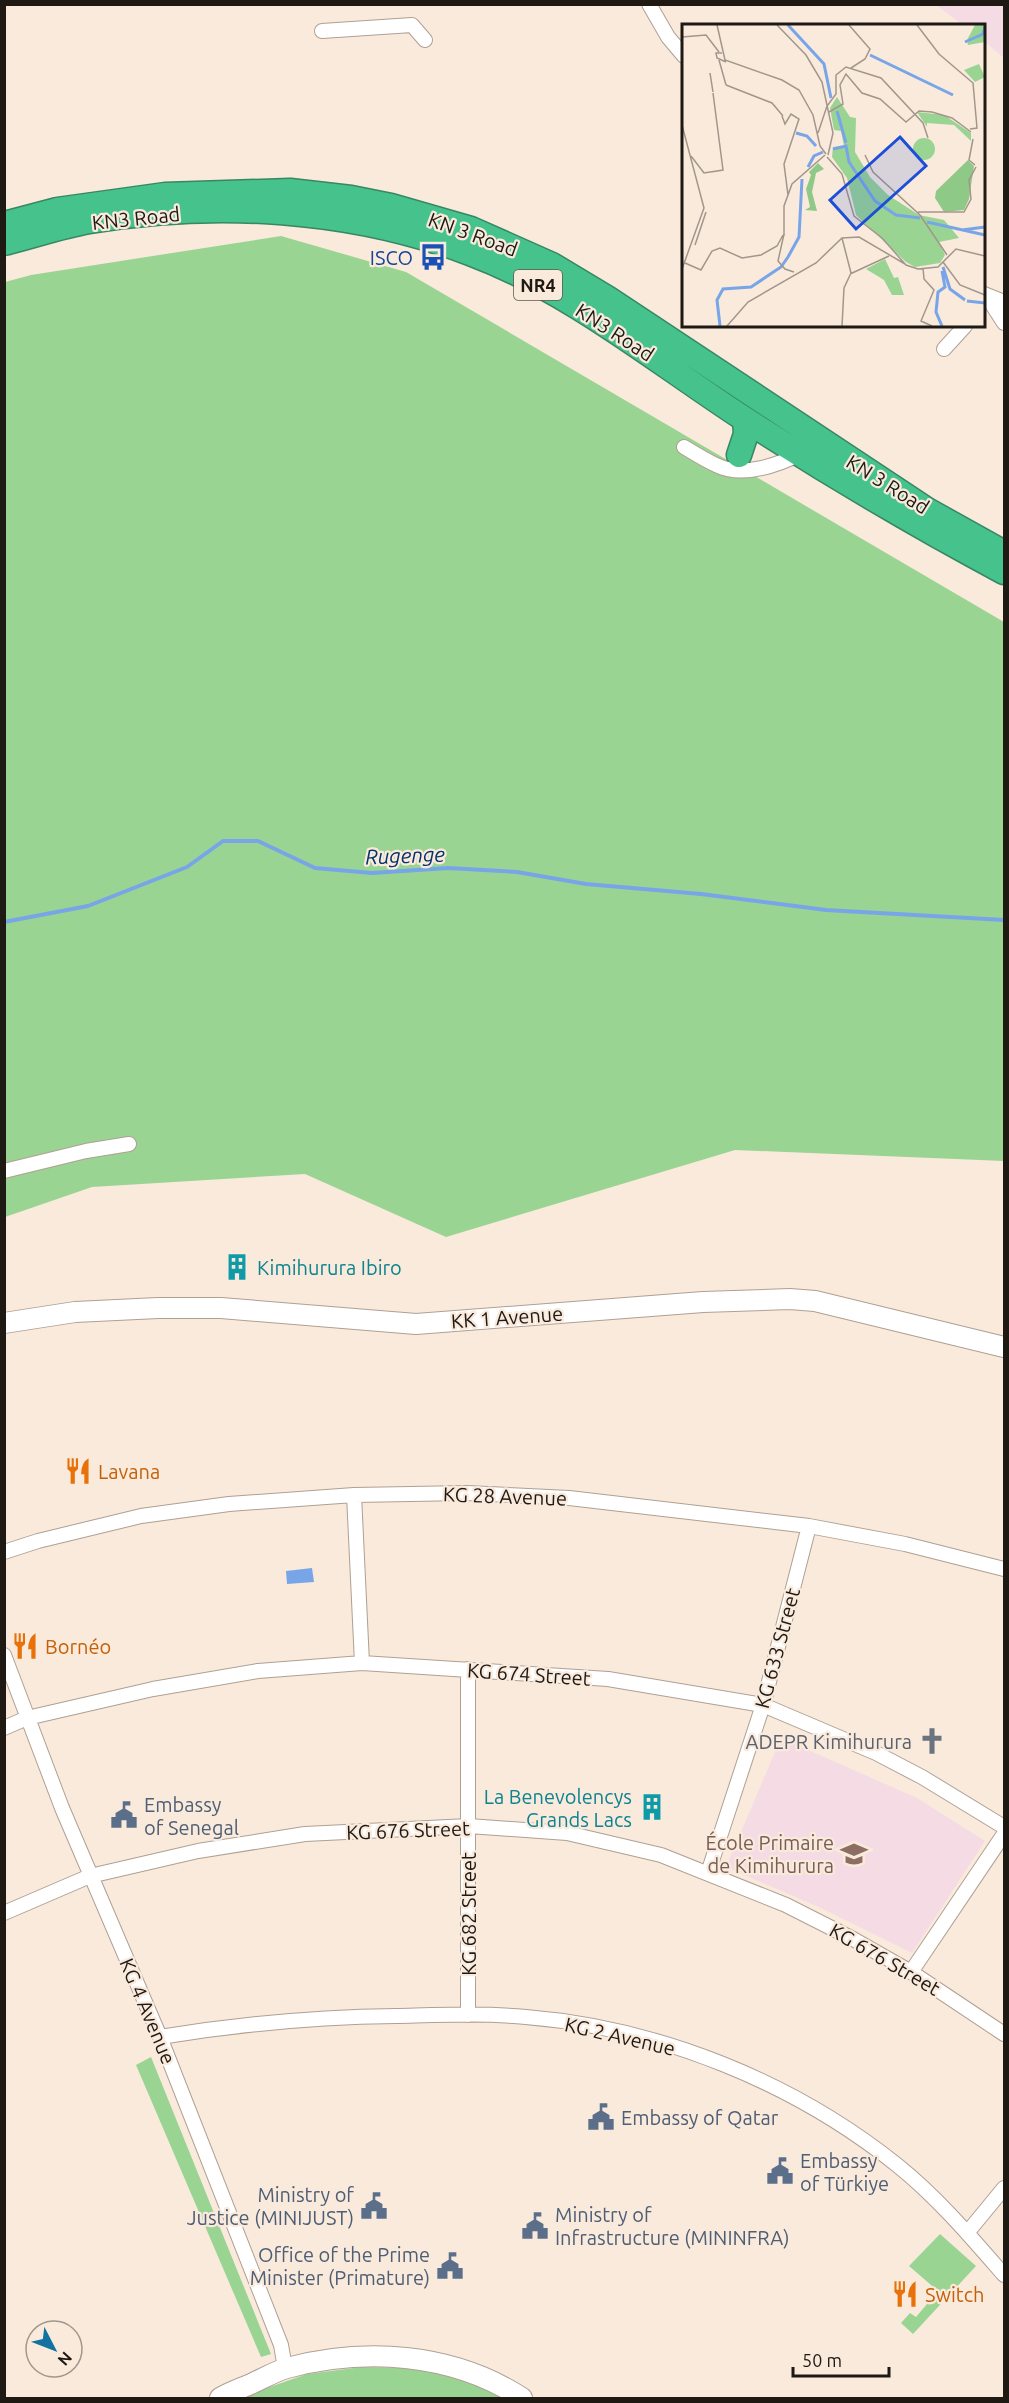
<svg xmlns="http://www.w3.org/2000/svg" width="1009" height="2403" font-family="Ubuntu,sans-serif">
  <style>
    .education { fill: #f5dbe3 }
    .green { fill: #9ad492 }
    .water { fill: #78a5e8 }
    .lines { fill: none; stroke-linecap: round; stroke-linejoin: round }
    .stream { stroke: #78a5e8; stroke-width: 4 }
    .street-casing { stroke: #afa094; stroke-width: 16 }
    .secondary-casing { stroke: #afa094; stroke-width: 22 }
    .highway-casing { stroke: #388763; stroke-width: 27 }
    .street { stroke: #fff; stroke-width: 14 }
    .secondary { stroke: #fff; stroke-width: 20 }
    .highway { stroke: #46c28d; stroke-width: 24 }
    .labels { text-anchor: middle; dominant-baseline: central; stroke-width: 4.5; stroke-linejoin: round; paint-order: stroke }
    .shield { fill: #f9eadc; stroke: #605850; stroke-width: 1.5 }
    .shield-label { font-size: 18px; font-weight: bold; fill: #1f1914 }
    .street-label { font-size: 20px; fill: #1f1914; stroke: #f9eadc }
    .transit-label { font-size: 20px; fill: #164399; stroke: #f9eadc; text-anchor: end }
    .culture-label { font-size: 20px; fill: #0d838f; stroke: #f9eadc; text-anchor: start }
    .food-label { font-size: 20px; fill: #c56008; stroke: #f9eadc; text-anchor: start }
    .worship-label { font-size: 20px; fill: #5b616d; stroke: #f9eadc; text-anchor: end }
    .service-label { font-size: 20px; fill: #4e5e75; stroke: #f9eadc; text-anchor: start }
    .education-label { font-size: 20px; fill: #785e54; stroke: #f9eadc; text-anchor: end }
    .water-label { font-size: 21px; font-style: italic; fill: #06326d; stroke: #f9eadc }
    .inset-river { fill: none; stroke: #78a5e8; stroke-width: 3 }
    .inset-road { fill: none; stroke: #a2968c; stroke-width: 1.5 }
    .view { fill: #1d4ed8; fill-opacity: 0.15; stroke: #1d4ed8; stroke-width: 3 }
    .inset-edge { fill: none; stroke: #1f1914; stroke-width: 3 }
  </style>
  <rect width="100%" height="100%" fill="#f9eadc"/>
  <path class="education" d="M936,5H1004V58L984,41V26L963,25Z
    M781,1738L917,1798L985,1841L912,1953L823,1909L726,1867Z"/>
  <path class="green" d="M281,236L406,272L1004,622V1161L735,1150L446,1237L305,1174L92,1187L5,1217V282L31,275Z
    M151,2057L271,2354L261,2357L136,2065Z
    M940,2234L976,2266L913,2334L901,2323L910,2313L916,2317L938,2291L909,2266Z
    M362,2367L419,2368L478,2385L505,2398H238L307,2374Z"/>
  <path class="water" d="M312,1568L314,1582L287,1584L286,1571Z"/>
  <g class="lines">
    <path class="stream" d="M4,922L88,906L187,867L223,841H258L315,868L372,873L448,868L517,872L586,884L701,894L826,910L1004,920"/>
    <defs>
      <path id="street" d="M649,4L668,37L684,56
        M322,31L412,25L425,40
        M984,294L1004,302
        M986,295L1004,323
        M944,349L965,326
        M684,447C694,453 705,460 716,465C742,478 778,465 802,453
        M4,1171L86,1151L129,1144
        M354,1495L362,1663
        M4,1552L38,1541L141,1516L229,1504L354,1495L467,1493L569,1498L809,1526L905,1544L1004,1569
        M4,1655L62,1808L160,2037L281,2345L285,2368
        M468,1669V2015
        M4,1728L27,1718L153,1689L258,1671L362,1663L608,1679L763,1705L876,1753L922,1777L1004,1827
        M708,1873L763,1705L809,1526
        M4,1913L90,1876L198,1851L305,1834L469,1826L567,1833L661,1855L786,1905L853,1939L911,1972L1004,2034
        M911,1972L1004,1834
        M160,2037C239,2024 317,2017 396,2016C440,2015 483,2013 526,2017C660,2028 793,2082 897,2165C937,2197 971,2237 1004,2275
        M967,2233L1004,2188"/>
      <path id="secondary" d="M4,1323L75,1312L158,1308H221L416,1324L703,1302L790,1299L815,1301L1004,1347
        M220,2398C230,2392 242,2388 253,2383C264,2378 276,2371 287,2368C366,2347 453,2353 522,2398"/>
      <path id="highway" d="M4,224L57,210L165,195L290,191L351,198L391,206L471,229L552,265L607,298L927,510L1004,553
        M4,243C33,236 61,226 90,221C216,200 351,208 470,253C571,291 654,360 743,418C828,473 916,525 1004,572
        M739,455L746,434L745,419"/>
    </defs>
    <use href="#street" class="street-casing"/>
    <use href="#secondary" class="secondary-casing"/>
    <use href="#highway" class="highway-casing"/>
    <use href="#street" class="street"/>
    <use href="#secondary" class="secondary"/>
    <use href="#highway" class="highway"/>
  </g>
  <defs>
    <symbol id="bus-bare" viewBox="-9 -9 18 18"><path d="M-5-6H5V4H4V6H2V4H-2V6H-4V4H-5ZM-3.5-4V0h7V-4ZM-3.5 1.2v1.5H-2V1.2ZM2 1.2v1.5H3.5V1.2Z" fill="#1a4fb4" stroke="#f9eadc" stroke-width="2.5" paint-order="stroke"/></symbol>
    <symbol id="building-bare" viewBox="-9 -9 18 18"><path d="M-4-6H4V6H1V3H-1V6H-4ZM-2.5-4.3h1.7v1.8h-1.7ZM.8-4.3h1.7v1.8H.8ZM-2.5-1h1.7V.8h-1.7ZM.8-1h1.7V.8H.8Z" fill="#0f9aa8" stroke="#f9eadc" stroke-width="2.5" paint-order="stroke"/></symbol>
    <symbol id="restaurant-bare" viewBox="-9 -9 18 18"><path d="M-5-6h1v4h1v-4h1v4h1v-4h1v5L-1.5 .5V6h-2V.5L-5-1ZM5-6V6H3V1.5H1.5Q1.5-4 5-6Z" fill="#e8710a" stroke="#f9eadc" stroke-width="2.5" paint-order="stroke"/></symbol>
    <symbol id="church-bare" viewBox="-9 -9 18 18"><path d="M-1.2-6h2.4v3.5h3.3v2.4h-3.3V6h-2.4V-.1h-3.3v-2.4h3.3Z" fill="#6b7280" stroke="#f9eadc" stroke-width="2.5" paint-order="stroke"/></symbol>
    <symbol id="civic-bare" viewBox="-9 -9 18 18"><path d="M-.6-6.5H3V-4.5H.6V-3L4-1V1h2V6H-6V1h2V-1L-.6-3ZM-1.2 2.5V6h2.4V2.5Z" fill="#5c6f8a" stroke="#f9eadc" stroke-width="2.5" paint-order="stroke"/></symbol>
    <symbol id="school-bare" viewBox="-9 -9 18 18"><path d="M0-5L7-2L0 1L-7-2ZM-4 1L0 2.5L4 1V4Q0 6-4 4Z" fill="#8d6e63" stroke="#f9eadc" stroke-width="2.5" paint-order="stroke"/></symbol>
  </defs>
  <g fill-rule="evenodd">
    <use href="#bus-bare" x="414" y="238" width="38" height="38"/>
    <use href="#building-bare" x="218" y="1248" width="38" height="38"/>
    <use href="#restaurant-bare" x="59" y="1452" width="38" height="38"/>
    <use href="#restaurant-bare" x="6" y="1627" width="38" height="38"/>
    <use href="#church-bare" x="913" y="1722" width="38" height="38"/>
    <use href="#building-bare" x="633" y="1788" width="38" height="38"/>
    <use href="#civic-bare" x="105" y="1796" width="38" height="38"/>
    <use href="#school-bare" x="835" y="1835" width="38" height="38"/>
    <use href="#civic-bare" x="582" y="2098" width="38" height="38"/>
    <use href="#civic-bare" x="761" y="2152" width="38" height="38"/>
    <use href="#civic-bare" x="355" y="2187" width="38" height="38"/>
    <use href="#civic-bare" x="516" y="2207" width="38" height="38"/>
    <use href="#civic-bare" x="431" y="2247" width="38" height="38"/>
    <use href="#restaurant-bare" x="886" y="2275" width="38" height="38"/>
  </g>
  <g class="labels">
    <rect class="shield" x="514" y="270" width="48" height="30" rx="4.5"/>
    <g class="shield-label">
      <text x="538" y="285">NR4</text>
    </g>
    <g class="street-label">
      <text transform="translate(136 218) rotate(-6)">KN3 Road</text>
      <text transform="translate(473 234) rotate(20)">KN 3 Road</text>
      <text transform="translate(615 332) rotate(33)">KN3 Road</text>
      <text transform="translate(888 484) rotate(32)">KN 3 Road</text>
      <text transform="translate(507 1317) rotate(-4)">KK 1 Avenue</text>
      <text transform="translate(505 1496) rotate(2)">KG 28 Avenue</text>
      <text transform="translate(777 1648) rotate(-75)">KG 633 Street</text>
      <text transform="translate(529 1674) rotate(4)">KG 674 Street</text>
      <text transform="translate(408 1830) rotate(-2)">KG 676 Street</text>
      <text transform="translate(468 1914) rotate(-90)">KG 682 Street</text>
      <text transform="translate(885 1959) rotate(30)">KG 676 Street</text>
      <text transform="translate(148 2011) rotate(67)">KG 4 Avenue</text>
      <text transform="translate(620 2036) rotate(13)">KG 2 Avenue</text>
    </g>
    <g class="transit-label">
      <text x="413" y="257">ISCO</text>
    </g>
    <g class="culture-label">
      <text x="257" y="1267">Kimihurura Ibiro</text>
      <text x="632" y="1796" text-anchor="end">La Benevolencys<tspan x="632" dy="23">Grands Lacs</tspan></text>
    </g>
    <g class="food-label">
      <text x="98" y="1471">Lavana</text>
      <text x="45" y="1646">Bornéo</text>
      <text x="925" y="2294">Switch</text>
    </g>
    <g class="worship-label">
      <text x="912" y="1741">ADEPR Kimihurura</text>
    </g>
    <g class="service-label">
      <text x="144" y="1804">Embassy<tspan x="144" dy="23">of Senegal</tspan></text>
      <text x="621" y="2117">Embassy of Qatar</text>
      <text x="800" y="2160">Embassy<tspan x="800" dy="23">of Türkiye</tspan></text>
      <text x="354" y="2194" text-anchor="end">Ministry of<tspan x="354" dy="23">Justice (MINIJUST)</tspan></text>
      <text x="555" y="2214">Ministry of<tspan x="555" dy="23">Infrastructure (MININFRA)</tspan></text>
      <text x="430" y="2254" text-anchor="end">Office of the Prime<tspan x="430" dy="23">Minister (Primature)</tspan></text>
    </g>
    <g class="education-label">
      <text x="834" y="1842">École Primaire<tspan x="834" dy="23">de Kimihurura</tspan></text>
    </g>
    <g class="water-label">
      <text transform="translate(405 855) rotate(-2)">Rugenge</text>
    </g>
  </g>
  <g transform="translate(682 24)">
    <rect width="303" height="303" fill="#f9eadc"/>
    <path d="M293,1H303V18L286,21L285,16ZM297,40L303,53L293,58L282,46ZM155,73L168,93L174,94L173,128L188,153L206,171L237,191L262,196L277,214L257,218L263,231L258,239L233,243L224,238L174,191L165,154L150,133L151,123L162,122L159,107L152,106L148,84ZM235,88L262,91L289,109V117L272,101L245,99V103ZM231 125a11 11 0 1 1 22 0a11 11 0 1 1-22 0ZM203,235L212,254L216,253L222,271H210L202,256L184,245Z" fill="#9ad492"/>
    <path d="M286,136L292,142L287,175L282,186L262,188L253,174L254,167ZM136,139L142,145L134,149L130,168L135,187L123,186L128,183L124,165L129,151L127,148Z" fill="#8fc987"/>
    <path class="inset-river" d="M106,1L142,40L149,74M283,18L301,10L303,3M188,31L271,71M155,87L164,119M114,109L125,112L134,122M151,125L164,122L167,138L193,177L214,191L238,194M126,143L132,132L141,128M245,198L303,211M280,206L303,203M261,243L268,265L283,276M285,277L303,279M38,302L35,276L41,265L69,263L99,243L106,233L117,213L120,155M260,302L254,288L256,268L263,263L260,247"/>
    <path class="inset-road" d="M35,1L43,36L100,56L117,66L131,91L138,122L144,130M95,1L124,31L140,58L151,109L146,131M167,1L188,25L183,35L169,44M235,1L257,30L291,59L295,104L288,105M0,13L24,11L37,28M40,29H34L35,34L44,38M37,36L44,61M28,49L31,68M44,61L90,79L101,92M147,88L161,80L158,61L164,50L180,69L198,75L224,98L237,87L250,88L270,94L289,108M100,92L103,100L109,90L117,95L102,140L106,171M0,101L22,184L0,245M136,109L145,82L154,70V51L164,43L199,54L241,99L246,114M291,115L287,136L293,141M183,131L191,148L238,191L265,231M9,132L22,149L41,146L31,69M145,133L160,150L172,192L200,214L224,241L236,245L256,243L274,225L303,232M236,188H282L289,175L287,156L294,143M102,210L96,237L103,245L112,248M102,212V182L110,160L143,131M13,221L24,188M261,238L278,261L303,271M3,239L19,246L30,227L38,224L60,234L79,231L95,222L101,211M241,244L242,255L252,266L239,297L250,302M168,250L207,232M45,302L66,278L134,239L160,214L177,213L223,240M160,302L162,264L169,249L160,214"/>
    <path class="view" d="M218,113L244,142L174,205L148,176Z"/>
    <rect width="303" height="303" class="inset-edge"/>
  </g>
  <rect width="1009" height="2403" fill="none" stroke="#1f1914" stroke-width="12"/>
  <g transform="translate(54 2349) rotate(132)"><circle r="28" fill="#f9eadc" stroke="#a2968c" stroke-width="1.5"/>
  <path d="M0-4.5L10 22L0 15L-10 22Z" fill="#1472a0"/>
  <text y="-9" font-size="16" font-weight="bold" text-anchor="middle" fill="#1f1914">N</text>
  </g>
  <path d="M793 2367v9h96v-9" fill="none" stroke="#1f1914" stroke-width="3"/>
  <text x="802" y="2367" font-size="18" fill="#1f1914" stroke="#f9eadc" stroke-width="4.5" paint-order="stroke">50 m</text>
</svg>
